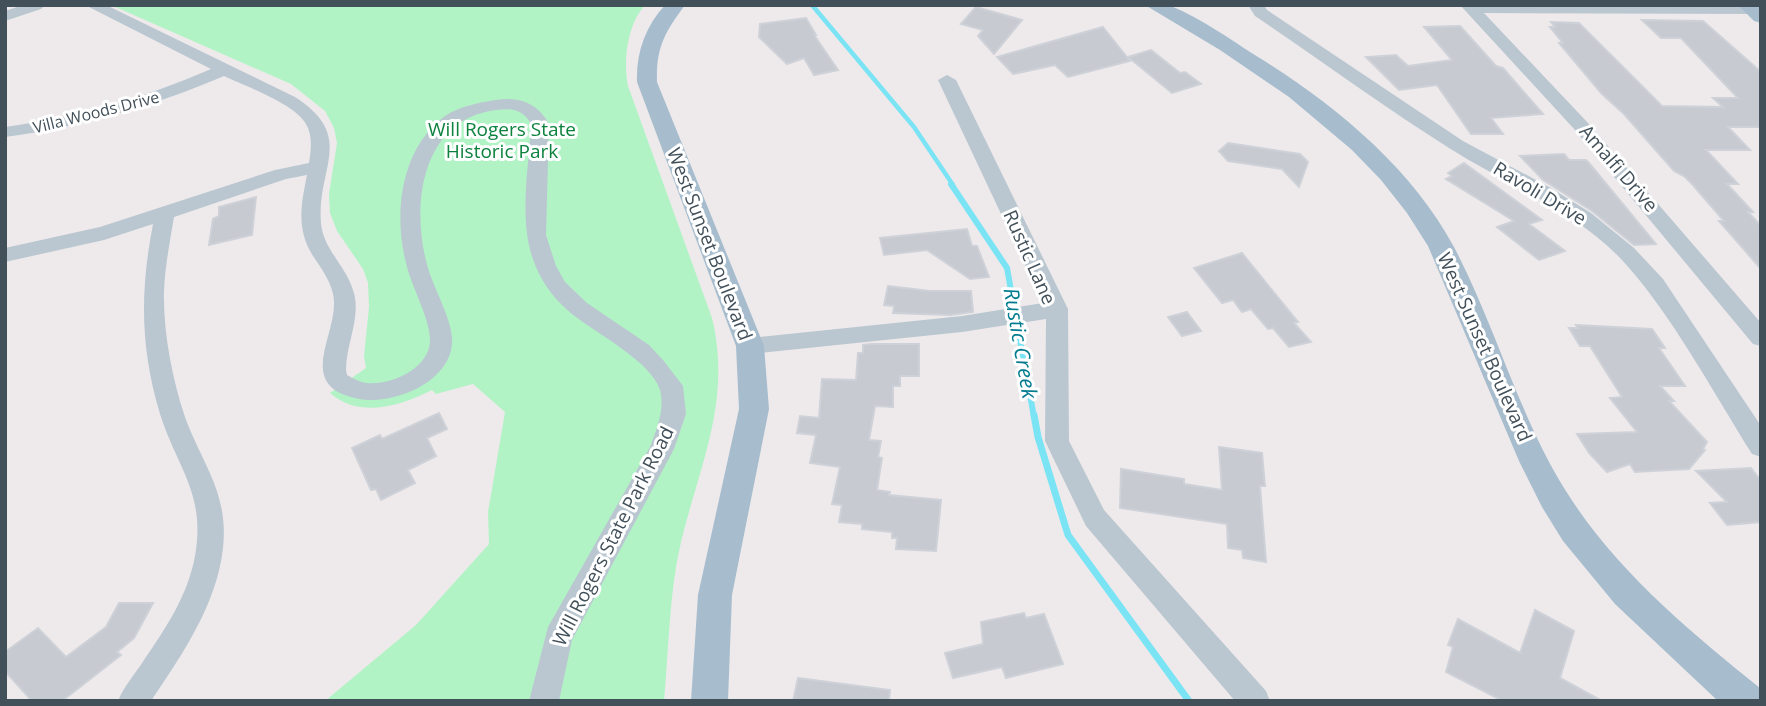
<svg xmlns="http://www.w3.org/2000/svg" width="1766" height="706" font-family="'Open Sans',sans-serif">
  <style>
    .green { fill: #b2f3c6 }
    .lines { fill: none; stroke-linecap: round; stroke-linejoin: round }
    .stream-far2 { stroke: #7ae4f5; stroke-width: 4.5 }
    .stream-far1 { stroke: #7ae4f5; stroke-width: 6 }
    .stream { stroke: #7ae4f5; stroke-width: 7 }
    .building { fill: #c7cad1; stroke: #ced2d8; stroke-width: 2 }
    .minor { fill: #bac7d0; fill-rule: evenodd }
    .major { fill: #a7bdce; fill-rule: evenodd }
    .labels { text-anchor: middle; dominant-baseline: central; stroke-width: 6; stroke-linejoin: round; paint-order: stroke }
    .far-street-label { font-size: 16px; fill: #42505a; stroke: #fff }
    .park-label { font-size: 19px; fill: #0c823e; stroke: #fff }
    .street-label { font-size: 19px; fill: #42505a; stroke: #fff }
    .water-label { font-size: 21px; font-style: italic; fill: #037c8f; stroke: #fff }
  </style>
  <rect width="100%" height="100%" fill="#eeeaeb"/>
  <path class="green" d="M111,5H645C627,25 623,61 628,86L712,318C732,400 700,464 681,542C669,593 669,648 664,701H325L416,625L489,544L488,512L505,412L473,384L436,394L432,390C400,406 360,419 330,393L366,368L364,356L369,307L368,283L363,269L337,231L330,213L329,194L337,143L334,128L325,111L291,84Z"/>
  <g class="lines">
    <path class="stream-far2" d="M812,5L914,127L953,185"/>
    <path class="stream-far1" d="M951,184L1007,268L1034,417"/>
    <path class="stream" d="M1034,415L1038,437L1068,535L1189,701"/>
  </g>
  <path class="building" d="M976,7L1022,20L994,54L978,36L983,30L961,24Z
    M806,18L816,35H814L838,70L814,75L804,58L787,64L759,37L760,24Z
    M1642,20L1703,21L1761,72V127H1728L1750,150H1706L1738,184H1727L1753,212H1748L1761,226V269L1719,221H1724L1692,184L1684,176L1674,171L1624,114L1602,94L1559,43H1563L1550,27H1555L1551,22L1579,23L1662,106L1723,107L1713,98H1738L1681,38H1661Z
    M1460,26L1496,66L1503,68L1543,114L1491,118L1503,134H1471L1437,85L1399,90L1366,57L1396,55L1408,66L1452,60L1424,27Z
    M1103,27L1130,61L1068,77L1055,65L1013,74L997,57Z
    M1151,50L1180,73L1185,72L1201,84L1172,93L1128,57Z
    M1228,143L1300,154L1308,162L1299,187L1282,169L1228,161L1219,151Z
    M1564,154L1569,160H1586L1589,163L1656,244L1634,245L1592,211L1543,180L1520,156Z
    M1464,163L1542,220L1529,224L1565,251L1539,260L1497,227L1514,221L1446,179L1452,176L1448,173Z
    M256,197L252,235L209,245L213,219L219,216V207Z
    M967,229L972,246H977L989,277L970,279L927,250L884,255L880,238Z
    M1242,253L1298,322L1294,323L1311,342L1289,347L1273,328L1268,329L1251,309L1242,312L1233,300L1222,303L1194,268Z
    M888,286L930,291H971L973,312L950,315L893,313L894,306L884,305Z
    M1187,312L1201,331L1182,336L1168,317Z
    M1576,325L1652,329L1665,348H1659L1685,386H1660L1674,401H1669L1707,442L1703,449L1705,450L1689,469L1635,472L1630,464L1607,472L1589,453L1577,434L1637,432L1610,398L1622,397L1590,346H1580L1569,328H1578Z
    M872,344H919V376H900V386H893V407L875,406L869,440L881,441L878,457L882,458L877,490L890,492L889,495L941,500L936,551L896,549L897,538H892V532L862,529V524L839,522L842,505L832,504L840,467L810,463L816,435L797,433L800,416L819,418L822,379L856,380L858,353H863V345Z
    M439,413L447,429L427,438L436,456L408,470L415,483L381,500L376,489L371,490L352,448L380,435L382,439Z
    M1219,447L1262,453L1265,486H1260L1266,562L1243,558L1242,550L1228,548L1227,524L1120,508L1121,469L1184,479V484L1222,490Z
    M1751,468L1761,481V522L1727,525L1710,503L1727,502L1696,471Z
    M119,603H153L134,638L117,652L121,655L62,701H32L5,671V652L38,628L66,657L106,627Z
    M1535,610L1574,631L1560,678L1602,701H1503L1446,672L1453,647L1448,645L1458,619L1520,653Z
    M1024,613L1026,618L1044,614L1063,664L1006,678L1002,667L953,678L945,653L983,644L981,622Z
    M798,678L890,690L889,701H793Z"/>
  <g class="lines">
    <path class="minor" d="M23,5L44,6L41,9L5,21V11Z
      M85,5H106L295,97C357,137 316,168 321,223C323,249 346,266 353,290C362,316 346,343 346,370L347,375C353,378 359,382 366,383C391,386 431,368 430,339C429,316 411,286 406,263C393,213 401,148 445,116C460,106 478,103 495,100C519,96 538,103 549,124L546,235L556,266L565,282L587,303L649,345L663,360L683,386L686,414L674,449L572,640L559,701H529L548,627L650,447C657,428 665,410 660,390C652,362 594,332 572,314C556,301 544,286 536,267C517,224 529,170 531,124C522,107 507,108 490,111C419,124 411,211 428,268C434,289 454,323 452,343C451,368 426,387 404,394C382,401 365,403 342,394C300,375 341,328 333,294C330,280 321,268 313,256C296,229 301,205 307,175L286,179L174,217C170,241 165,266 164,291C163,331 172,378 185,417C202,464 229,493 223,548C217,604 182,655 151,701H118C124,686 135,674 144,660C166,628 188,595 195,556C206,493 177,468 160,414C140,347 140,291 153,224L104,240L5,262V248L100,227L275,170L309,163C311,150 313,136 306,124C295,104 245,86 224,76C154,106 81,127 5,137V127C77,117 144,98 211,69Z
      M1248,5H1264L1267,10L1463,141L1551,188L1591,213L1634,248L1663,279L1761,426V457L1752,454C1713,392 1671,313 1622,260C1574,209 1507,185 1449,148C1383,106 1320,60 1255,16Z
      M1460,5H1761V14L1484,13L1588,123L1761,323V346L1753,344L1575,130Z
      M947,75L956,80L1068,309L1069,441L1104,510L1266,691L1270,701H1235L1086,526L1045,441L1046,319L962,332L750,354L742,352L739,346L742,340L750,338L962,316L1043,303L938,80Z"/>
    <path class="major" d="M665,5H685C665,32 656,47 657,82L764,346L769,409L732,595L728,701H691L698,595L739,409L736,346L637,82C636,53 645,27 665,5Z
      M1145,5C1153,5 1163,4 1171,6C1201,18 1231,40 1258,57C1334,104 1411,167 1454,247C1495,325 1518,413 1564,488C1614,569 1688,630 1760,688L1761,701H1718L1615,604L1563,541L1542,507L1519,461L1428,246L1407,213L1381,180L1352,150L1289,97L1220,50Z
      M1738,5H1759L1761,23L1754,21Z"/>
  </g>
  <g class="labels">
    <g class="far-street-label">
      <text transform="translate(96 112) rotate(-14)">Villa Woods Drive</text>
    </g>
    <g class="park-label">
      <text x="502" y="129">Will Rogers State<tspan x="502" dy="22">Historic Park</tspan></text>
    </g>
    <g class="street-label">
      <text transform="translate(1619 168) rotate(49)">Amalfi Drive</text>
      <text transform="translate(1540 193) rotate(31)">Ravoli Drive</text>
      <text transform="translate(710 244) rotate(69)">West Sunset Boulevard</text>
      <text transform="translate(1030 257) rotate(66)">Rustic Lane</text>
      <text transform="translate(1485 347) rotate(66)">West Sunset Boulevard</text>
      <text transform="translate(613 536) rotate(-63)">Will Rogers State Park Road</text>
    </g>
    <g class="water-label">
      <text transform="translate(1021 343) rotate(80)">Rustic Creek</text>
    </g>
  </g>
  <rect width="1766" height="706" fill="none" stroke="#42505a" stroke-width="14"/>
</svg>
